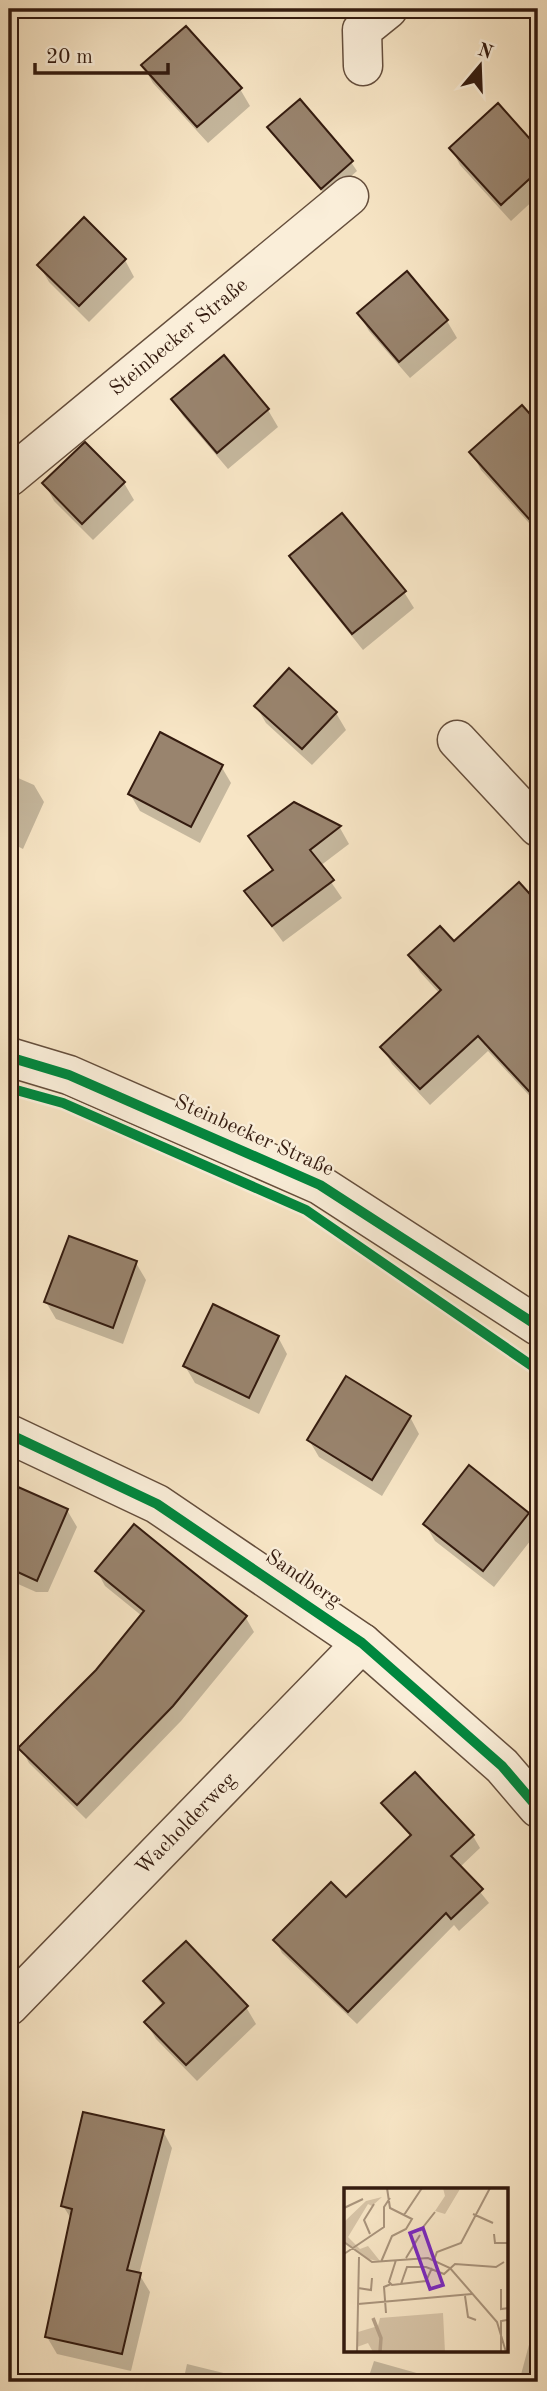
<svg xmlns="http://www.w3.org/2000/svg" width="547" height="2391" font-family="'Old Standard TT',serif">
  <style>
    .shadow { fill: #0003 }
    .building { fill: #99846e; stroke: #341b0f; stroke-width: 2 }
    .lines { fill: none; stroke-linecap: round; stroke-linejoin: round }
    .minor-casing { stroke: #654e3c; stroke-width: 41 }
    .minor { stroke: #faeed9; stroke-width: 38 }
    .cycleway-casing { stroke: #faeed9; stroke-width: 15 }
    .cycleway { stroke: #00873e; stroke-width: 10 }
    .labels { text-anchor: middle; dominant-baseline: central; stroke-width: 5; stroke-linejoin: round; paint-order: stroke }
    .street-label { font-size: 21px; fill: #341b0f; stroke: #faeed9 }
    .inset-river { fill: none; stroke: #b5a087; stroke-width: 3.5 }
    .inset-road { fill: none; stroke: #a9947c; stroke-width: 2 }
    .view { fill: #7b2cbf; fill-opacity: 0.15; stroke: #7b2cbf; stroke-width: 3.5 }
    .inset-edge { fill: none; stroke: #341b0f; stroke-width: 3.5 }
  </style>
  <rect width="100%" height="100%" fill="#f7e5c5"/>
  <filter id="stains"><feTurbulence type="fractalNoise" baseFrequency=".00286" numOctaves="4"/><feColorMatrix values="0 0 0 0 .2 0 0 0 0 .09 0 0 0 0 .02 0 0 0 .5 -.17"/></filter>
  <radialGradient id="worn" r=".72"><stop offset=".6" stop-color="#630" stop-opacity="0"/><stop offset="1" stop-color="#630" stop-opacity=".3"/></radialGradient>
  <path class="shadow" d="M143,66L240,89L250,106L208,143L153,83Z
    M498,106L538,150V196L511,221L460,165L451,148Z
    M269,128L351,162L357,171L327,197Z
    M125,260L134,277L89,322L49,282L39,265Z
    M359,314L447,321L457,338L410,378L369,331Z
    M173,400L268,410L278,427L228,469L183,416Z
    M522,408L538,426V533L481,470L472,453Z
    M85,445L124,483L134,500L93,540L54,501L45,484Z
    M291,556L404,592L414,608L363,650L301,573Z
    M256,706L336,713L346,730L312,765L266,723Z
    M221,766L231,783L200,843L140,811L130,794Z
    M9,774L34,785L44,802L23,849L9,842Z
    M295,804L340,828L349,844L320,866L342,898L283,942L246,892L273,872L250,837Z
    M519,885L538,906V1004L519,1021L538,1042V1105L488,1051L430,1105L392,1064L382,1047L440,994L420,972L410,955L454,944Z
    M136,1263L146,1280L123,1344L56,1319L46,1302Z
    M278,1337L287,1354L259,1414L195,1383L185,1366Z
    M410,1417L419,1434L382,1496L319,1457L309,1440Z
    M9,1485L67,1510L77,1527L48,1592H36L9,1580Z
    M528,1514L538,1531L494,1587L435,1541L425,1524Z
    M97,1571L246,1618L254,1632L181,1721L86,1819L29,1763L21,1748L97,1671L142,1616L105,1586Z
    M383,1804L473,1836L480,1848L460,1867L489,1903L459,1931L454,1925L357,2024L282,1953L275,1940L346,1899L411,1837Z
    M145,1982L246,2007L256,2024L197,2081L156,2039L146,2022L163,2006Z
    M538,1989V2014L529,1998Z
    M163,2131L172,2148L139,2274L150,2292L131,2371L57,2354L47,2337L72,2220L63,2206Z
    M538,2311V2382H519Z
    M374,2361L438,2379L439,2382H367Z
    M187,2364L260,2382H183Z"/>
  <path class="building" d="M186,26L242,88L197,127L141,65Z
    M300,99L353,161L321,189L267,127Z
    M498,103L538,148V171L501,205L449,148Z
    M84,217L126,259L79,306L37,265Z
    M407,271L448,320L399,362L357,313Z
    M224,355L269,409L217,453L171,399Z
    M522,405L538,423V529L469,452Z
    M85,442L125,482L82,524L42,483Z
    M342,513L406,591L352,634L289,556Z
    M289,668L337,712L302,749L254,706Z
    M160,732L223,765L191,827L128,794Z
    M294,802L341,826L310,850L334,880L272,926L244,891L273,870L248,836Z
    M519,882L538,903V1101L478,1036L420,1089L380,1047L441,990L408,955L440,926L454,941Z
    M69,1236L137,1261L113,1328L44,1302Z
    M213,1304L279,1336L249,1398L183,1366Z
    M346,1376L411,1416L372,1480L307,1440Z
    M469,1465L529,1513L483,1571L423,1524Z
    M9,1483L68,1509L37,1581L9,1568Z
    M134,1524L247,1616L173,1706L77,1805L18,1748L96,1670L144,1611L95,1571Z
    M415,1772L474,1835L451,1856L483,1889L451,1919L446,1913L348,2012L273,1940L331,1882L346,1897L411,1835L381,1803Z
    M186,1941L248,2006L186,2065L144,2022L164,2003L143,1981Z
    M83,2112L164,2130L127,2270L141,2273L122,2354L45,2337L72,2209L61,2206Z"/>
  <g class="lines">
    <defs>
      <g id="minor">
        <path d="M363,66L362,30L388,9"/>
        <path id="s1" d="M9,477L349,196"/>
        <path d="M457,740L538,827"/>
        <path d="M9,1057L69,1075L320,1185L538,1326"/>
        <path d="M9,1434L157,1504L362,1643L502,1766L538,1808"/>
        <path id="s2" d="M9,2006L362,1643"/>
      </g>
    </defs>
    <use href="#minor" class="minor-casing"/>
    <use href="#minor" class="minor"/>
    <defs>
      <path id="cycleway" d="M9,1057L69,1075L320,1185L538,1326
        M9,1088L63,1103L306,1210L538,1370
        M9,1434L157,1504L362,1643L502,1766L538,1808"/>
    </defs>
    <use href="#cycleway" class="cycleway-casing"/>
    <use href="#cycleway" class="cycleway"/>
  </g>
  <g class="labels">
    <g class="street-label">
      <text stroke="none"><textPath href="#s1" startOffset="220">Steinbecker Straße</textPath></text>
      <text transform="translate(254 1136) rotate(24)">Steinbecker Straße</text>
      <text transform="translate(303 1579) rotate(34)">Sandberg</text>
      <text stroke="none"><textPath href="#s2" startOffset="254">Wacholderweg</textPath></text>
    </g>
  </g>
  <g transform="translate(344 2188)">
    <rect width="164" height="164" fill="#f7e5c5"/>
    <path d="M99,0L116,1L101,26L91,23L101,8ZM38,9L28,18L24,16L4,49L16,61L24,58L36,73L23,71L0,54V34L22,13ZM99,125L101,164H109H29L24,155L13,159L14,144L34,138L36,130Z" fill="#d6c3a6"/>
    <path class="inset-river" d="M29,130L37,150L36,164"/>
    <path class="inset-road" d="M0,20L19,11M129,26L149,35M60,27L78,0M76,43L91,24M26,46L20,32L30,16M150,46L151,55H165M0,54L28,74L84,70L106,80L153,134L162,164M0,66L40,39V19L46,10M62,70L76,47M52,72L45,94L48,97L82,93L88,80M90,72L93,64L117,55L146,0M37,74L48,48L62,41L68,31L46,20L43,0M57,96L63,79H82L100,86L111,76L152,79L160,74M14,100L27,102L28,90M157,101V121L165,120M121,108L124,129L132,132M14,116L128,106M42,125L40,99L47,96M157,163V133L163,132M13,164L15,69"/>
    <path class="view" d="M79,40L99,97L86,101L66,45Z"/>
    <rect width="164" height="164" class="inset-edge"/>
  </g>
  <rect width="547" height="2391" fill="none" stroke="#f7e5c5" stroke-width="35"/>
  <rect x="10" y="10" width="526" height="2370" fill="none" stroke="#341b0f" stroke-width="3.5"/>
  <rect x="18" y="18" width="512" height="2356" fill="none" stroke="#341b0f" stroke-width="2"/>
  <g transform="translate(480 66) rotate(19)" stroke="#faeed9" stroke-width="5" paint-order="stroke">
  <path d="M0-5L12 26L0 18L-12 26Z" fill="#341b0f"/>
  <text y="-10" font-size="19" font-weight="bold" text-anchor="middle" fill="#341b0f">N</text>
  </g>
  <path d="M35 63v10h133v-10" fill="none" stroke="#341b0f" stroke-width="3.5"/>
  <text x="46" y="63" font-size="21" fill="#341b0f" stroke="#faeed9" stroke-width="5" paint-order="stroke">20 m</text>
  <rect width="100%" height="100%" filter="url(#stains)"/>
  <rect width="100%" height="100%" fill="url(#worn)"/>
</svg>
